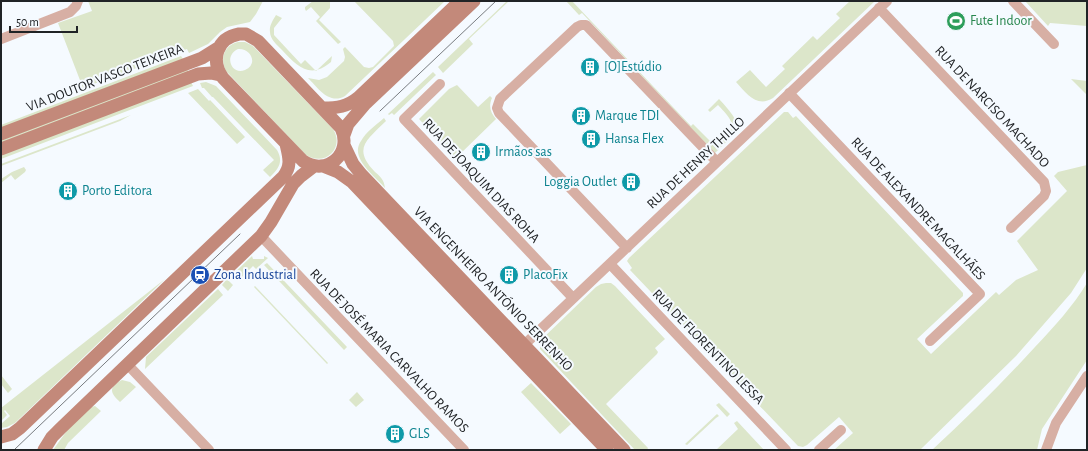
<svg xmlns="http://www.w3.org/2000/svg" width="1088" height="451" font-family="'Alegreya Sans',sans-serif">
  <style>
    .green { fill: #dce6ca; fill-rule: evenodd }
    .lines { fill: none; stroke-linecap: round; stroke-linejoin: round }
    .minor { stroke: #d7afa4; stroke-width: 10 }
    .secondary { stroke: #c3897a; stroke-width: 13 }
    .tram { stroke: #787c80; stroke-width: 1 }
    .labels { text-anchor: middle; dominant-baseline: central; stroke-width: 4; stroke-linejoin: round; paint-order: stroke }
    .leisure-label { font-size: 14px; fill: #27864d; stroke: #f5faff; text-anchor: start }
    .culture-label { font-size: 14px; fill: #0d838f; stroke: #f5faff; text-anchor: start }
    .street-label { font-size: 14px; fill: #202326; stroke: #f5faff }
    .transit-label { font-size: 14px; fill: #164399; stroke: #f5faff; text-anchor: start }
  </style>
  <rect width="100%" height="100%" fill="#f5faff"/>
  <path class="green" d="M88,1H263L256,14L250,22L227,27L220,32L208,44L189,53L187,49L83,88L58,23L92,11Z
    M313,1H328L330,2V8L319,20L341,42L338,44L316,21L320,17L311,7L306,11L305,9V7Z
    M354,1H445L345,96C329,105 318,88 308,78L319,80L327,77L344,61L345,57L343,49L345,47L364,67L369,68L373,67L394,46L393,41Z
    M507,1H509L469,39L473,44L443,73L438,67Z
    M566,1H572L691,126L693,124L715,146C735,127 738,126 718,105L710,112L708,110L719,99C745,127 741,128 715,153L582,13L579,15Z
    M850,1H875L773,98C757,108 747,94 736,82L750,70L766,87L785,69L782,66L813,36L817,40L840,18L836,14Z
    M1025,1H1087V26L1050,23L1048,26Z
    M276,15L282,18L274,28V35L301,64L305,60L316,71L332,56L331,62C310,80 297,66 282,50C277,45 270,39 270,32C269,26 273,20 276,15Z
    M238,42H245L253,46L333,129C345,148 325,167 306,155L226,71C219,58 225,45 238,42ZM238,49C252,48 258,65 245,70C232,76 223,56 238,49Z
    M181,56L183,59L1,128V125Z
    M187,69L189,72L1,143V140Z
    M433,72L436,75L394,115L392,113L389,115L388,114Z
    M1071,79L1087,81V95Z
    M191,82L193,86L1,159V154Z
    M206,82L216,86L277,150C284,162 278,169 270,177L263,170L274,160L213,97H212L204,88H202L200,83Z
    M457,85L478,107L490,96L492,98C488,107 491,113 496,119L456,158L419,119L449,89Z
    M198,89L209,101L210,100L245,137L237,144L188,93Z
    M784,112H788L793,118L796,116L963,293V296L917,339L931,354L996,292L999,295L1016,280L1038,270L1017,241L1067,191L1054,176L1058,172L1087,165V268L1071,293L1016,356L920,450H834L853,433L839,417L807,445L803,447L798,446L630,270L632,268L627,261L629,258Z
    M131,115L120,121L1,166V164Z
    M384,118L386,121C367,140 352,148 375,172C381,177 384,180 385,188C375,176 349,158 361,141C366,132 376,125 384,118Z
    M24,167L26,170L25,172L15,180L11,175L1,183V179L12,172Z
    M252,256L253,259H264V256L268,258L256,269L253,266L239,280L233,274Z
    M267,263L347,347L344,350L264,265Z
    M165,279L15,423L7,427L1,428V424L10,416L5,410L4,411L7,415L1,421V408Z
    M227,279L233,285L228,291L222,285Z
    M606,283H611L615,286L665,339L655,348L658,352L657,354L606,404L648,448L647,450H635L540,349V342L542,339L596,287L601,284Z
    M1087,283V360L1042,429L1037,450H932C968,417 1002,383 1035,347C1054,327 1073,306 1087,283Z
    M255,286L328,363L327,364L254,287Z
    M218,289L223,295L145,369L146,357Z
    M1,375L12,389L8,393L1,384Z
    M122,380L130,382L136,387L120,402C110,393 108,387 122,380Z
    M531,383L571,424L560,434L521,392Z
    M357,392L364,400L356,407L349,400Z
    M719,403L730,414L727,417L716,405Z
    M95,406L101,411L68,443L64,450H53L71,425L91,407Z
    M717,414L719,416L716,418L687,445L685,444Z
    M737,421L764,450H716L738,429L734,423Z"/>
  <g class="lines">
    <path class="minor" d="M1013,1L1054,44
      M879,8L1044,182L1046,191L1044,196L1011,228
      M1,39L70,12L76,6L78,1
      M440,84L404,119L573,298
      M789,93L980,294L930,341
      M261,236L464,450
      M627,248L499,113L497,108L500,99L577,27L581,25H586L717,162
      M610,264L786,450
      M524,345L887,1
      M127,364L209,450
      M819,450L841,430
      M1046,450L1056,423L1087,376"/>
    <path class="secondary" d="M239,34H246L258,41L341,128C353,153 327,177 303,161L223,78C210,60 217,38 239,34Z
      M323,108C337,108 347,107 359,97L460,1
      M1,134L202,58L218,48
      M344,135L348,124L365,104L474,1
      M344,145L353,164L361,174L624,450
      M1,149L198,74L211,73L220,75
      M323,166L338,172L352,182L607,450
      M1,437L12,434L20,428L283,177C292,166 289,157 286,144
      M44,450L52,437L61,428L261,236L271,222L293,184L301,176L314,166"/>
    <path class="tram" d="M380,111L496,1
      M14,450L240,234"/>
  </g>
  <defs>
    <symbol id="stadium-disc" viewBox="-11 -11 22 22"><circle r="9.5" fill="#2e9e5b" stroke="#f5faff"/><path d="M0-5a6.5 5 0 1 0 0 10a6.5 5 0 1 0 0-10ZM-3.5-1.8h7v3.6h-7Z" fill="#fff"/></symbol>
    <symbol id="building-disc" viewBox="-11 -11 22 22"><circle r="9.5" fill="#0f9aa8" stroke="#f5faff"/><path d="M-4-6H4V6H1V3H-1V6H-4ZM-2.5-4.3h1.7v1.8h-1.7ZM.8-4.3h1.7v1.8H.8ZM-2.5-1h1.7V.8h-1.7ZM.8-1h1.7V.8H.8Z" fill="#fff"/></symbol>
    <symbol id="station-disc" viewBox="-11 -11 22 22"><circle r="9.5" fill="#1a4fb4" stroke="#f5faff"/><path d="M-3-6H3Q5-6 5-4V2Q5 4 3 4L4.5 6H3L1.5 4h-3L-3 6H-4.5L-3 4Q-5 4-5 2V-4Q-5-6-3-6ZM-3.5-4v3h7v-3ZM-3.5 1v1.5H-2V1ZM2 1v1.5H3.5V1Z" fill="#fff"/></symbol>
  </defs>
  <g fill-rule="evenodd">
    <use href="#stadium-disc" x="945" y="10" width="22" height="22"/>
    <use href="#building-disc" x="579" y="56" width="22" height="22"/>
    <use href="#building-disc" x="570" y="105" width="22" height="22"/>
    <use href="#building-disc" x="580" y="128" width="22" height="22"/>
    <use href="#building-disc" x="470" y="141" width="22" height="22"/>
    <use href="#building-disc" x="620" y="171" width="22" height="22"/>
    <use href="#building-disc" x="57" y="180" width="22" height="22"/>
    <use href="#station-disc" x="189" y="264" width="22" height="22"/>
    <use href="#building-disc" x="498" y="264" width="22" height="22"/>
    <use href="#building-disc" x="384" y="423" width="22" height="22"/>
  </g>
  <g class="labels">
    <g class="leisure-label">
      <text x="970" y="21">Fute Indoor</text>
    </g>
    <g class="culture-label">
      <text x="604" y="67">[O]Estúdio</text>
      <text x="595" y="116">Marque TDI</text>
      <text x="605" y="139">Hansa Flex</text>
      <text x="495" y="152">Irmãos sas</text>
      <text x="617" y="182" text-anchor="end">Loggia Outlet</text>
      <text x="82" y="191">Porto Editora</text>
      <text x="523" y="275">PlacoFix</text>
      <text x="409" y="434">GLS</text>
    </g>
    <g class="street-label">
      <text transform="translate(105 78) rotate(-21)">VIA DOUTOR VASCO TEIXEIRA</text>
      <text transform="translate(992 107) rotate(47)">RUA DE NARCISO MACHADO</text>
      <text transform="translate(696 163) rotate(-43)">RUA DE HENRY THILLO</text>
      <text transform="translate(481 181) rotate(47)">RUA DE JOAQUIM DIAS ROHA</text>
      <text transform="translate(918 209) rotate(47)">RUA DE ALEXANDRE MAGALHÃES</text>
      <text transform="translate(493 289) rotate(46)">VIA ENGENHEIRO ANTÓNIO SERRENHO</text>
      <text transform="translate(708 347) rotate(46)">RUA DE FLORENTINO LESSA</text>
      <text transform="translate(389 351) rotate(46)">RUA DE JOSÉ MARIA CARVALHO RAMOS</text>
    </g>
    <g class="transit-label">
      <text x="214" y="275">Zona Industrial</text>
    </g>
  </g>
  <rect width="1088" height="451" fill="none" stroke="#202326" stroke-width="4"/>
  <path d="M10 26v6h67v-6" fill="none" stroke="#202326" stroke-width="2"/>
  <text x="16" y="26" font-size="12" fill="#202326" stroke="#f5faff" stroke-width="3" paint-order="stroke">50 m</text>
</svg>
